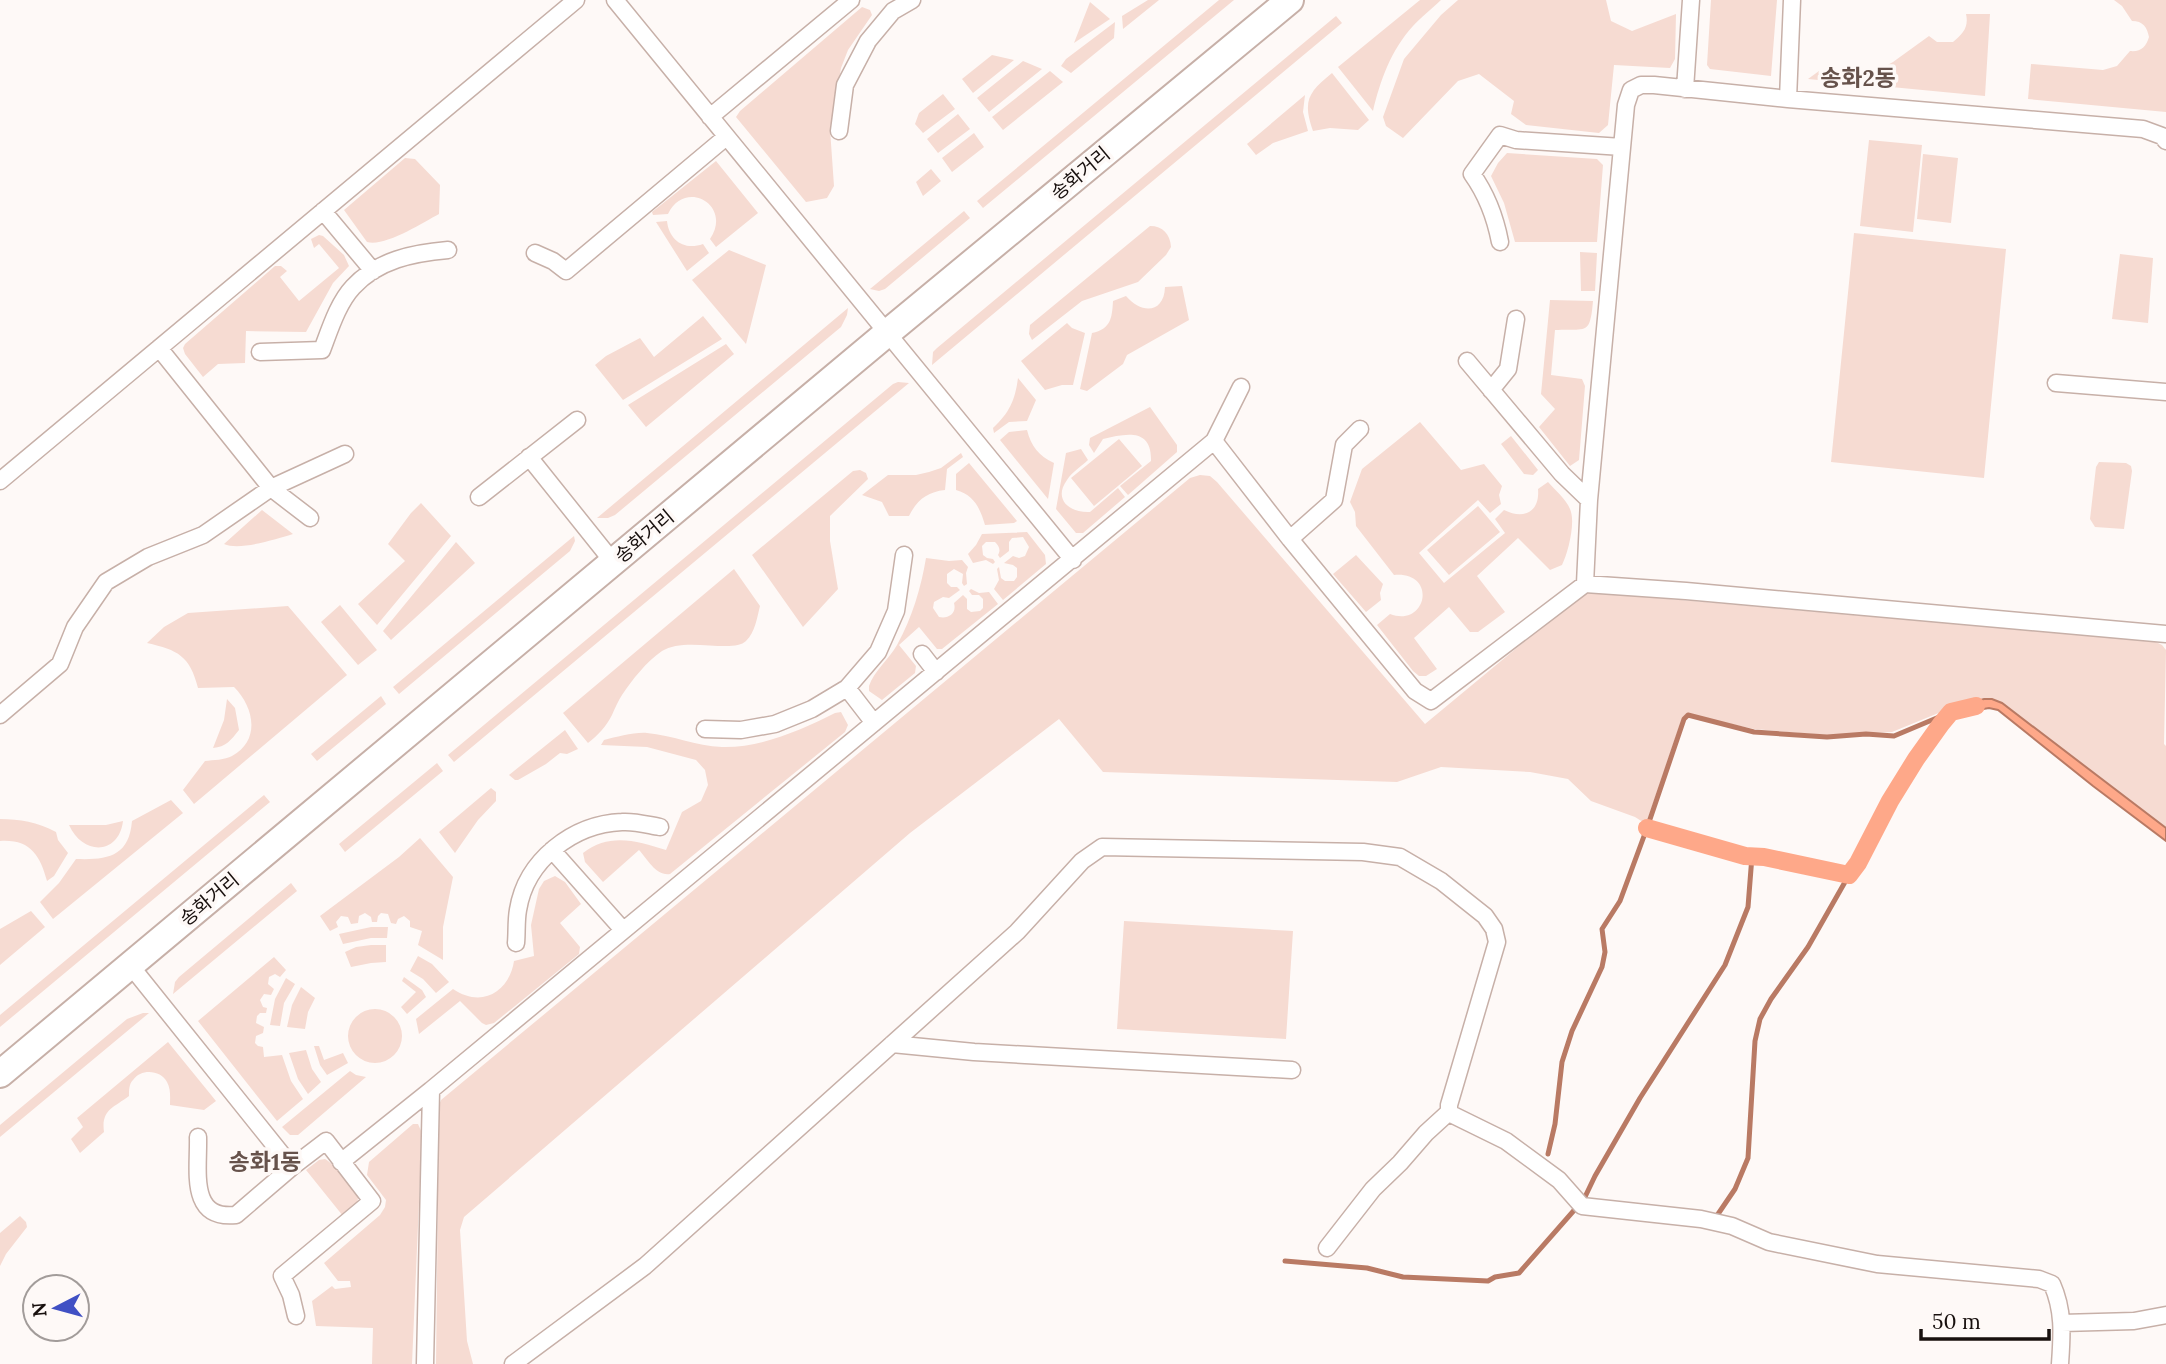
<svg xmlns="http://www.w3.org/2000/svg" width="2166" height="1364" font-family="Lora,'Noto Sans KR',serif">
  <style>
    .green { fill: #f6dbd2 }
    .water { fill: #fea889; stroke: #b97a64; stroke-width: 2 }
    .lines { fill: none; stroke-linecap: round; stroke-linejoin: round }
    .stream { stroke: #b97a64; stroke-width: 5 }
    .canal { stroke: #fea889; stroke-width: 18 }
    .minor-casing { stroke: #c7b0a8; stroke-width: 19 }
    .primary-casing { stroke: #c7b0a8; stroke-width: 30 }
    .minor { stroke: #fff; stroke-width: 16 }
    .primary { stroke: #fff; stroke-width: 26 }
    .labels { text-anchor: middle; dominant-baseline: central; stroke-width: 7; stroke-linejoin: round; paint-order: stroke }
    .street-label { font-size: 19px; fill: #18100e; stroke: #fef9f7 }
    .quarter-label { font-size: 23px; font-weight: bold; fill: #66524b; stroke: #fef9f7 }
  </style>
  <rect width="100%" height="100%" fill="#fef9f7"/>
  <path class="green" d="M1148,0H1159L1123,29L1122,16Z
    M1219,0H1234L983,208L977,201Z
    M1420,0H1441C1432,9 1421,17 1413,26C1391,50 1380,81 1373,111L1338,67Z
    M1458,0H1606L1611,21L1632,31L1676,14L1675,59L1670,68L1614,65L1608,125L1599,133L1526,125L1511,114L1514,101L1479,74L1458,81L1403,138L1386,126L1383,117L1404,59L1441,15Z
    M1711,0H1777L1771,76L1710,69L1707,65Z
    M2114,0H2166V112L2028,99L2031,64L2103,70L2117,66L2130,51C2141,52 2146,47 2149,37C2147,27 2143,21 2132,21L2122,6Z
    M1090,2L1110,19L1074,43Z
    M862,7L870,10L872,15L848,50L841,68L830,129L834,186L827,198L806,202L736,117L740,111Z
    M1966,14H1990L1985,96L1808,79L1819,71L1829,76L1862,79L1893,62L1929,36L1937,42H1953C1963,34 1969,27 1966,14Z
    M1336,16L1342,23L932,365L933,352L937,348Z
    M1115,22L1114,38L1071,73L1061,66L1066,59Z
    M992,55L1014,60L973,93L962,79Z
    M1023,61L1042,69L989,112L977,98Z
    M1050,71L1063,82L1003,130L992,117Z
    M1332,73L1369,120L1358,130L1330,128L1313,131C1302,100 1309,92 1332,73Z
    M943,94L955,109L923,133L915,124L919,113Z
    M1305,95L1303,112L1308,131L1273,143L1256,155L1247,144Z
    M958,114L970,129L938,153L927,139Z
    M974,133L984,147L952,172L942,158Z
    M1869,140L1922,145L1913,232L1860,226Z
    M1507,153L1597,159L1603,165L1597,242H1515L1504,203L1491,176L1498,163Z
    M1923,154L1958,158L1951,223L1917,219Z
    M405,158L415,159L440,185L439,214C422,223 385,247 367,242L344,210Z
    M716,161L758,213L716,247L710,239C733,205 685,178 668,214L653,215L652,212Z
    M931,169L941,181L923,196L916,182Z
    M964,211L970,218L885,289L879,291L870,289Z
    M667,221C669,240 684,251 703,244L709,253L687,271L656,222Z
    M1150,226C1163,226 1170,234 1171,247L1166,255L1138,282L1082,301L1032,340L1029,334L1030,325Z
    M1854,233L2006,249L1984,478L1831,462Z
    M319,235L323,236L344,255L349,266L333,283L306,332L246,331L245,363L218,364L203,377L185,354L183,348L185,344L275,266H281L287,271L280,277L299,301L339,268L319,244L314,248L311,239Z
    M729,250L766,265L746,344L692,280Z
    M1580,252L1597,253L1595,291H1581Z
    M2120,254L2153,258L2148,323L2112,319Z
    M1182,286L1189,320L1127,355L1123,364L1087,391L1080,389L1092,333C1111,329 1112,318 1113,301L1126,296C1141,314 1164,314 1165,287Z
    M1550,300L1593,301C1590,337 1586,328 1555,330L1551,375L1582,379L1585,386L1579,460L1570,466L1539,427L1555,409L1541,394Z
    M848,308L847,315L841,327L615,515L608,518H597Z
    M703,316L722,339L623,400L595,365L606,356L640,338L654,357Z
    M1067,323L1072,328L1085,333L1073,385H1062L1045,390L1021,361Z
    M726,344L734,354L646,427L628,405Z
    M1018,378L1036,400L1027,421L1009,422L994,433L993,428C1009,413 1015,401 1018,378Z
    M898,382L909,383L454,762L448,755L893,384Z
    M1150,407L1177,445V452L1128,495L1120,486L1151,461C1152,427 1125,434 1103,439L1094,453L1089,445L1090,438Z
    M1420,422L1461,470L1484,464L1502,486L1499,495L1501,504L1490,513L1478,500L1419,553L1444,583L1505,533L1495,519L1504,510C1524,520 1540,512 1538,489L1548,482C1555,490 1566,499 1570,509C1576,522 1568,553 1562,565L1550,570L1518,538L1477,576L1505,612L1478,632H1470L1449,607L1414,638L1437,669L1426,676H1419L1413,671L1377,625L1390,614C1427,628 1438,571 1394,575L1356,526L1355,512L1350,502L1362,469Z
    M1027,430C1031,446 1039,456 1054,463L1048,499L1000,440L1009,432Z
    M1511,436L1538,470L1533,475L1524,474L1501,444Z
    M1119,439L1142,466L1094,506L1071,478Z
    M1081,449L1088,460C1082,466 1072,472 1067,480C1053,499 1069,513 1090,512L1118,488L1125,497L1083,533H1076L1056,509L1066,453Z
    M961,453L963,457L947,469L945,490C927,492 917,500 909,516H889L882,502L862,495L888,475H916L929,472L941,468Z
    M2099,462L2126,463L2131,466L2132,471L2124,529L2095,527L2090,519L2096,467Z
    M969,463L1017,521L1014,523L985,525C980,508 974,495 956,490V474Z
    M860,470L866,473L868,479L830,516V541L838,589L803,627L752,555L853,471Z
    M1200,475L1210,476L1217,482L1425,724L1583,593L1588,592L2154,641L2162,645L2166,650L2164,744L2166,746V828L2002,703L1991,699H1984L1941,712L1892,732L1826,735L1787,732L1754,729L1686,714L1682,718L1646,824L1635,817L1591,801L1568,779L1530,772L1441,767L1397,782L1103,772L1059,719L910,833L464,1217L460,1230L467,1341L473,1364H436L439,1105L441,1100L1190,478Z
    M421,503L451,536L377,625L358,604L405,561L388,544L411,513Z
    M1478,506L1500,532L1449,575L1427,550Z
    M262,510L293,534C276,539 240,551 224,544Z
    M1027,532L1045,555L1046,564L1003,600L994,589L999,580L997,569L999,567L1001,578L1005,581H1014L1017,577V568L1013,565L1004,563L1013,556L1019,558L1025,556L1029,547L1023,537L1012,538L1009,542V551L1000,558L998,555C1001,550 999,546 995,542H986L982,546L983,555L987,558L993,559L995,562L993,564L986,560L973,563L968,554L976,545L982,534Z
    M574,536L575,541L570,551L399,694L393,687Z
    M456,542L475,563L391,640L383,631Z
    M1356,555L1383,584L1380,593L1381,600L1366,612L1333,574Z
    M926,558L949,561L962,560L968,567L966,573L967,584L964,586L962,583L963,574L954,569L947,574V583L951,587H957L960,590L949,598L943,597L934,602L933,608L939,617C948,619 957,614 954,603L963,595L967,599V609L971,612L980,611L983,608V599L979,595H972L969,591L971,589L979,593L989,592L998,604L942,649H937L919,627L899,645L916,666L915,673L882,700L869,691V686C874,671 889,659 897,645C912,618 921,588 926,558Z
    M734,569L760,606C757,618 755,632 746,641C733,654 685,636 662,651C647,661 632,680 622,695C618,701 615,708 612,715C606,727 598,735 588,743L563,713Z
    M340,605L377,650L358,665L321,622Z
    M288,606L347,675L194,804L183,790L205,761C213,760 225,760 232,756C261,740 254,707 234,687L198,688C190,656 178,650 147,643L164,627L188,613Z
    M381,696L386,704L317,761L311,754Z
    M227,699L235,708L239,730C231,740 226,747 213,748L224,720Z
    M841,712L848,725L845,732L670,874C656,876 648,860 639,850L603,882L585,862L583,853C610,832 637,841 666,850L682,812L701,801L708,785L705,770L696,760L647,747L601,745L604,740C617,737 634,732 647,733C672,735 696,746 722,747C761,748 801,730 835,713Z
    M565,730L578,749L567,754L560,753L546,764L518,780H515L509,775Z
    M437,763L443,771L345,852L339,844Z
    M491,788L496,792V801L478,820L455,853L439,832Z
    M264,795L270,802L0,1027V1015Z
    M171,800L183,813L53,919L40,902L59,883L76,859C107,860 129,857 132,821Z
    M0,819C20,819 37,822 56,832L58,840L68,853L54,876L47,881C40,855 30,839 0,841Z
    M123,821C119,855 83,856 69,825H106Z
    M420,838L453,877L443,927V960L418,945L422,931L410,927V921L404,916L398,919L396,924L391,923L388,914L381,913L378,916L377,922H372L371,917L365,913L359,916L358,923L351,924L348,917L341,916L336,922L338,927L330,931L320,916L399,857Z
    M555,876L565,882L581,904L560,923L580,947L579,954L494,1023L486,1025L482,1023L460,1001L419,1034L416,1019L453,989C481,1008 509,993 514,961L534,956L531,925L539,889L544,881Z
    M291,883L297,891L173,994L175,982L179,977Z
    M31,911L45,927L0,965V929Z
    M1124,921L1293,931L1286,1039L1117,1029Z
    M371,927H388L387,938H371L343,944L339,934Z
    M371,945H386V962L371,963L351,967L345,952L356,947Z
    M418,956L432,964L449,982L436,993L423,979L410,971Z
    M274,957L286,970L280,977L275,974L269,977L268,984L274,989L271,995L264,994L260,1000L263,1007L267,1008L266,1013H260L257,1016L256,1023L264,1027L263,1033L256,1036L255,1043L258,1046L263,1047L264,1057L282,1055L291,1081L303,1099L277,1121L198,1021Z
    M404,977L422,990L426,997L407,1014L401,1007L416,992L402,981Z
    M286,978L295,984L284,1003L280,1026L270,1025L275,999Z
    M301,987L315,998L308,1012L305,1029L287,1027L292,1005Z
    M348 1036a27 27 0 1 1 54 0a27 27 0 1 1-54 0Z
    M143,1013H149L0,1137V1125L127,1019Z
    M168,1042L216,1101L204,1110L170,1105C170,1098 171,1089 167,1082C161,1070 141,1068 133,1080C129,1084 129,1090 129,1096C113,1108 101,1110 104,1132L80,1153L71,1139L83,1127L77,1118Z
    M314,1046H319L324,1060L343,1053L348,1063L327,1075L320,1065Z
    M306,1050L312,1069L321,1082L308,1094L298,1079L289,1053Z
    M350,1071L356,1075L366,1077L298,1135H290L282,1127Z
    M413,1124H418L422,1133L412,1364H372L373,1328L316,1326L312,1301L332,1286L335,1289L351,1287L350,1281H338L324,1263L380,1215L385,1207L386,1200L367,1175L369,1162Z
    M325,1159C333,1163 358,1190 358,1199C357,1207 348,1212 343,1216L306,1170L319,1160Z
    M20,1216L26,1222L27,1227L6,1254L0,1266V1233Z"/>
  <path class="water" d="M1984,699H1992L2002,703L2166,828V841L2093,786L1998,710L1989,708L1955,714L1951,709Z"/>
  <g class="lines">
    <path class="stream" d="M1548,1154L1555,1124L1562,1062L1572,1031L1602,967L1605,952L1602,929L1620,901L1647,828L1684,719L1688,715L1754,732L1827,737L1866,734L1894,736L1951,712
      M1716,1217L1735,1189L1748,1158L1755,1041L1760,1019L1771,999L1808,947L1849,875
      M1285,1261L1367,1268L1403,1277L1488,1281L1495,1277L1519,1273L1584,1199L1595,1176L1640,1098L1725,965L1748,907L1752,856"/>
    <path class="canal" d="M1647,828L1745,856L1764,857L1849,875L1858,863L1890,801L1916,759L1941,724L1951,712L1976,706"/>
    <defs>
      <path id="minor" d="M615,0L1073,560
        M1685,89L1691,0
        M1788,99L1792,0
        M710,117L851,0
        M839,131L845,85L868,41L893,11L912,0
        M323,211L373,271
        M1500,242C1495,216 1487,195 1472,174L1500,135L1516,140L1622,147
        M535,253L553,261L566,271L726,137
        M159,348L271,488L310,518
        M260,352L322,350C330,329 338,303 353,287C378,260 413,253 448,250
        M1467,361L1562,474L1589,500
        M2056,383L2166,392
        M1491,390L1508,369L1516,319
        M1214,441L1241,387
        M529,457L613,562
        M0,481L576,0
        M479,497L577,420
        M1290,539L1334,500L1344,445L1360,429
        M1585,584L1589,500L1626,105L1631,90L1641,85H1654L1788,99L2143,129L2162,136L2166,141
        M922,654L936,672
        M847,688L874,723
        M0,715L60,664L75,627L106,582L148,557L203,535L271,488L345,454
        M705,729L741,730L775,724L812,709L847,688L878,652L896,611L904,555
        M552,850L623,930
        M516,943C517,933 516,921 518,910C526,860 573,824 622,822C635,821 648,825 660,827
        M130,965L292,1167L326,1141L372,1201L282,1276L291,1295L296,1316
        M892,1044L974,1052L1292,1070
        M198,1137C199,1170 188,1220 236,1215L292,1167
        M341,1162L431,1090
        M1327,1248L1373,1189L1400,1163L1426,1133L1449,1112
        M2062,1323L2134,1321L2166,1315
        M425,1364L431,1090L1214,441L1290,539L1415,691L1431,701L1585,584L1686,591L2166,634
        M513,1364L645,1266L1017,932L1082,861L1102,847L1363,852L1400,857L1441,881L1485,916L1494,929L1497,942L1449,1105V1112L1453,1115L1506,1141L1559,1180L1582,1206L1701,1219L1732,1226L1769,1242L1877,1264L2039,1279L2052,1284C2064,1311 2062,1335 2060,1364"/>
      <path id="primary" d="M0,1074L886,334L1290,0"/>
    </defs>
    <use href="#minor" class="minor-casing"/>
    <use href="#primary" class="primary-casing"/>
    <use href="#minor" class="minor"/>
    <use href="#primary" class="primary"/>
  </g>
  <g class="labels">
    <g class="street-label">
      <text transform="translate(1080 173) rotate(-40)">송화거리</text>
      <text transform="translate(644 536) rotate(-40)">송화거리</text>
      <text transform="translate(209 899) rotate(-40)">송화거리</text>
    </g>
    <g class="quarter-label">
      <text x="1858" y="77">송화2동</text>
      <text x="265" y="1161">송화1동</text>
    </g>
  </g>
  <g transform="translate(56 1308) rotate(264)"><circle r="33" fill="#fef9f7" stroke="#a29c9a" stroke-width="2"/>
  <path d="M0-5L12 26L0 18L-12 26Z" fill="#4050c4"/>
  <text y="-10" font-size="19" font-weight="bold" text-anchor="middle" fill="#18100e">N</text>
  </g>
  <path d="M1921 1329v10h128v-10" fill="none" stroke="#18100e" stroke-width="3.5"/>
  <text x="1932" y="1329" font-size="21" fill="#18100e" stroke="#fef9f7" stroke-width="5" paint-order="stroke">50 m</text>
</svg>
